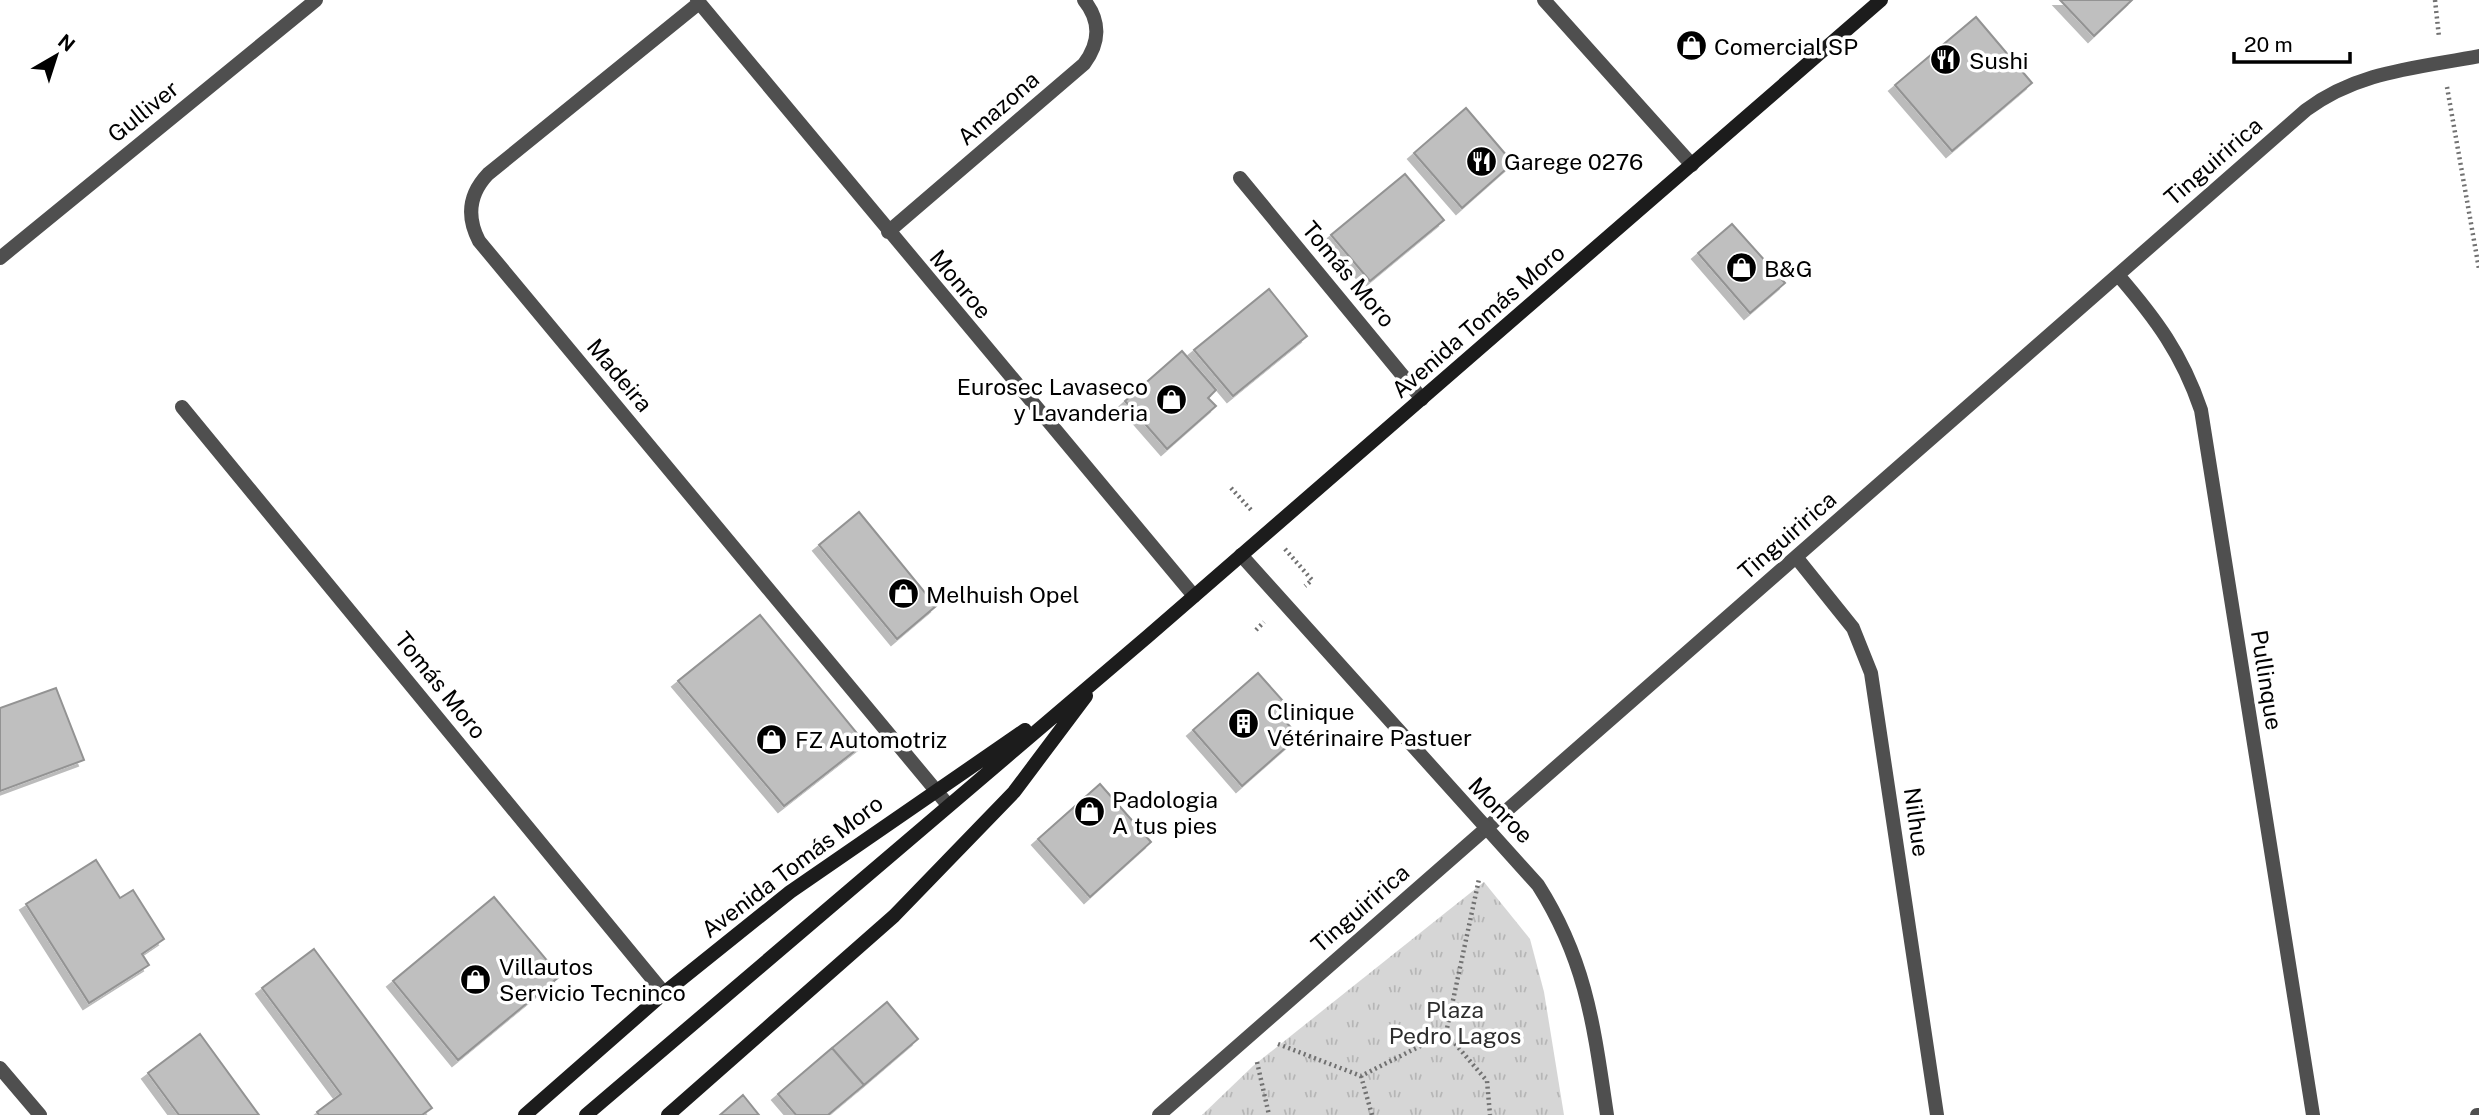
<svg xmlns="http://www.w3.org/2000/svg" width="2479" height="1115" font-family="'Public Sans',sans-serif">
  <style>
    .park { fill: url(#park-tufts) }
    .building { fill: #bfbfbf; stroke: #939393; stroke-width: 2; filter: url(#shadow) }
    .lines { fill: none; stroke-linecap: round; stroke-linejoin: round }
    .path { stroke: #717171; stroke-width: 4.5; stroke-dasharray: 2 3.5; stroke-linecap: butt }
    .minor { stroke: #4f4f4f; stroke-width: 14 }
    .tertiary { stroke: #4f4f4f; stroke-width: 14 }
    .secondary { stroke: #1c1c1c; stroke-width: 14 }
    .labels { text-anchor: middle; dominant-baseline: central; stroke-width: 7; stroke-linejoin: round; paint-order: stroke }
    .poi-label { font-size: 23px; fill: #000; stroke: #fff; text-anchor: start }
    .street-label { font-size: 23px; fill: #000; stroke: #fff }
    .park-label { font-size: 23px; fill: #2d2d2d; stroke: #fff }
  </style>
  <defs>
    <pattern id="park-tufts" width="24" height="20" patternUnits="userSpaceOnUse" patternTransform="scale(1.75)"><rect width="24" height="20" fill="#d6d6d6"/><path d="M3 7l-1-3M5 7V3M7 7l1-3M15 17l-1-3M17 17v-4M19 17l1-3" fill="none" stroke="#b6b6b6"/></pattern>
    <filter id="shadow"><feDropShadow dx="-6" dy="6" stdDeviation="0" flood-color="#0004"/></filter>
  </defs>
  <rect width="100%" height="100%" fill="#fff"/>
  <path class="park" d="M1484,882L1530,939L1544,992L1564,1115H1202L1253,1066Z"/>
  <path class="building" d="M2060,0H2132L2094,36Z
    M1976,17L2032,83L1952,151L1895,85Z
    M1466,108L1513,163L1462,208L1414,153Z
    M1405,174L1444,220L1370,281L1331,235Z
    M1732,224L1785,283L1750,313L1698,253Z
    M1269,289L1307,336L1233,396L1194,350Z
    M1182,351L1216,390L1208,398L1216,406L1167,449L1125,401Z
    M859,512L936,606L897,639L819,545Z
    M760,615L865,743L784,806L678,681Z
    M1258,673L1291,710L1282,718L1299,736L1242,786L1193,730Z
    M56,688L84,760L0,791V708Z
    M1100,784L1151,842L1090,897L1038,839Z
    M96,860L120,898L133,890L164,939L142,954L149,965L89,1003L26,904Z
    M494,897L560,976L458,1060L393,981Z
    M314,949L432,1108L422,1115H319L317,1112L341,1094L262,988Z
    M887,1002L918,1039L864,1085L832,1048Z
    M200,1034L259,1115H179L148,1073Z
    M832,1048L864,1085L828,1115H796L778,1094Z
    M743,1095L759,1115H720Z"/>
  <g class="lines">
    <path class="path" d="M2435,0L2439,37
      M2447,87L2479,269
      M1231,488L1252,511
      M1285,549L1312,580L1305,586
      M1256,630L1264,622
      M1446,1033L1479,879
      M1278,1044L1361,1076L1446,1033L1487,1081L1490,1115
      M1257,1062L1269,1115
      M1361,1076L1372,1115"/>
    <path class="minor" d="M697,0L1194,596
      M1544,0L1692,165
      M699,3L488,174C469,194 466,216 479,241L948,805
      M1240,178L1422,399
      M888,232L1084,64C1100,43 1101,21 1084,0
      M0,258L316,0
      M2118,275C2156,319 2182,354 2201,410L2313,1115
      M182,407L664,993
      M1796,557L1853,628L1871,673L1937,1115
      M0,1068L40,1115
      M1159,1115L2306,110C2358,71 2417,68 2479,56
      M2477,1115H2479"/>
    <path class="tertiary" d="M1241,555L1538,885C1587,962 1594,1028 1607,1115"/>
    <path class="secondary" d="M525,1115L664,993L790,892L1025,730
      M586,1115L1147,637L1881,0
      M668,1115L894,916L1014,792L1086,696"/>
  </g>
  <defs>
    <symbol id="shop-disc" viewBox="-11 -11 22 22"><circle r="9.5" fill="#000" stroke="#fff"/><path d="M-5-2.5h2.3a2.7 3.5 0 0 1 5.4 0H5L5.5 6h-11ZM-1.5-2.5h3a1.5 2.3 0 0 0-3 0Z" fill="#fff"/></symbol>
    <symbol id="restaurant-disc" viewBox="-11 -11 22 22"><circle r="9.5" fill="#000" stroke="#fff"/><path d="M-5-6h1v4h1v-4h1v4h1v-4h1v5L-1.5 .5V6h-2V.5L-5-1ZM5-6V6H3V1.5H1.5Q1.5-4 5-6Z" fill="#fff"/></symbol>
    <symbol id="building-disc" viewBox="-11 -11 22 22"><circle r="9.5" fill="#000" stroke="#fff"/><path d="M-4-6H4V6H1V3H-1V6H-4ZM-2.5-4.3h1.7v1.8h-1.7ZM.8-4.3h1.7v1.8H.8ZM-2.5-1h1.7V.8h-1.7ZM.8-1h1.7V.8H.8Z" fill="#fff"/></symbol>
  </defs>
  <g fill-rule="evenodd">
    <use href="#shop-disc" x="1674" y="28" width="35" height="35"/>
    <use href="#restaurant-disc" x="1928" y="42" width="35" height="35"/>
    <use href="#restaurant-disc" x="1464" y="144" width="35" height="35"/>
    <use href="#shop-disc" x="1724" y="250" width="35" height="35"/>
    <use href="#shop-disc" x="1154" y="382" width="35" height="35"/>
    <use href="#shop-disc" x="886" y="576" width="35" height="35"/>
    <use href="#building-disc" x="1226" y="706" width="35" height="35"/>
    <use href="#shop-disc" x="754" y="722" width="35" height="35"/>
    <use href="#shop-disc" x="1072" y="794" width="35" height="35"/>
    <use href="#shop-disc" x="458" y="962" width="35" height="35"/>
  </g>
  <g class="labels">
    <g class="poi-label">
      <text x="1714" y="46">Comercial SP</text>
      <text x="1969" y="60">Sushi</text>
      <text x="1504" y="161">Garege 0276</text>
      <text x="1764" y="268">B&amp;G</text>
      <text x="1148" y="386" text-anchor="end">Eurosec Lavaseco<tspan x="1148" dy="26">y Lavanderia</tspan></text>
      <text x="926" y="594">Melhuish Opel</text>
      <text x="1267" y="711">Clinique<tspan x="1267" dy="26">Vétérinaire Pastuer</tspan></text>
      <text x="795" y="739">FZ Automotriz</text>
      <text x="1112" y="799">Padologia<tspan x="1112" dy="26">A tus pies</tspan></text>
      <text x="499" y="966">Villautos<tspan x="499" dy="26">Servicio Tecninco</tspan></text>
    </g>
    <g class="street-label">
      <text transform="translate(998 108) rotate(-41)">Amazona</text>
      <text transform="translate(143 111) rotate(-39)">Gulliver</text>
      <text transform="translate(2213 161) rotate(-41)">Tinguiririca</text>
      <text transform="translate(1349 274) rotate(50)">Tomás Moro</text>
      <text transform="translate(961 284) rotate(50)">Monroe</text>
      <text transform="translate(1478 321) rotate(-41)">Avenida Tomás Moro</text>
      <text transform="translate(620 375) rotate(50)">Madeira</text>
      <text transform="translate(1787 535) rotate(-41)">Tinguiririca</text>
      <text transform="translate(2267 680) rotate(81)">Pullinque</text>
      <text transform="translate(441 685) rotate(51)">Tomás Moro</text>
      <text transform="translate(1501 810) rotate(46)">Monroe</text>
      <text transform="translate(1917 822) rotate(82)">Nilhue</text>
      <text transform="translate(792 866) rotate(-37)">Avenida Tomás Moro</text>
      <text transform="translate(1360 908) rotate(-41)">Tinguiririca</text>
    </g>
    <g class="park-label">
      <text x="1455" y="1009">Plaza<tspan x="1455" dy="26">Pedro Lagos</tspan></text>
    </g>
  </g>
  <g transform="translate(56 56) rotate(39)" stroke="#ffffff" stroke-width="5" paint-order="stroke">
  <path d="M0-5L12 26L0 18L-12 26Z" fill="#000000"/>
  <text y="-10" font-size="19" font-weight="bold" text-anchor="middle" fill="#000000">N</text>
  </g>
  <path d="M2234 52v10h116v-10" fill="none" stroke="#000000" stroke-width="3.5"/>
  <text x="2244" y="52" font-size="21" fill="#000000" stroke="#ffffff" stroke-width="5" paint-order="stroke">20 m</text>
</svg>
